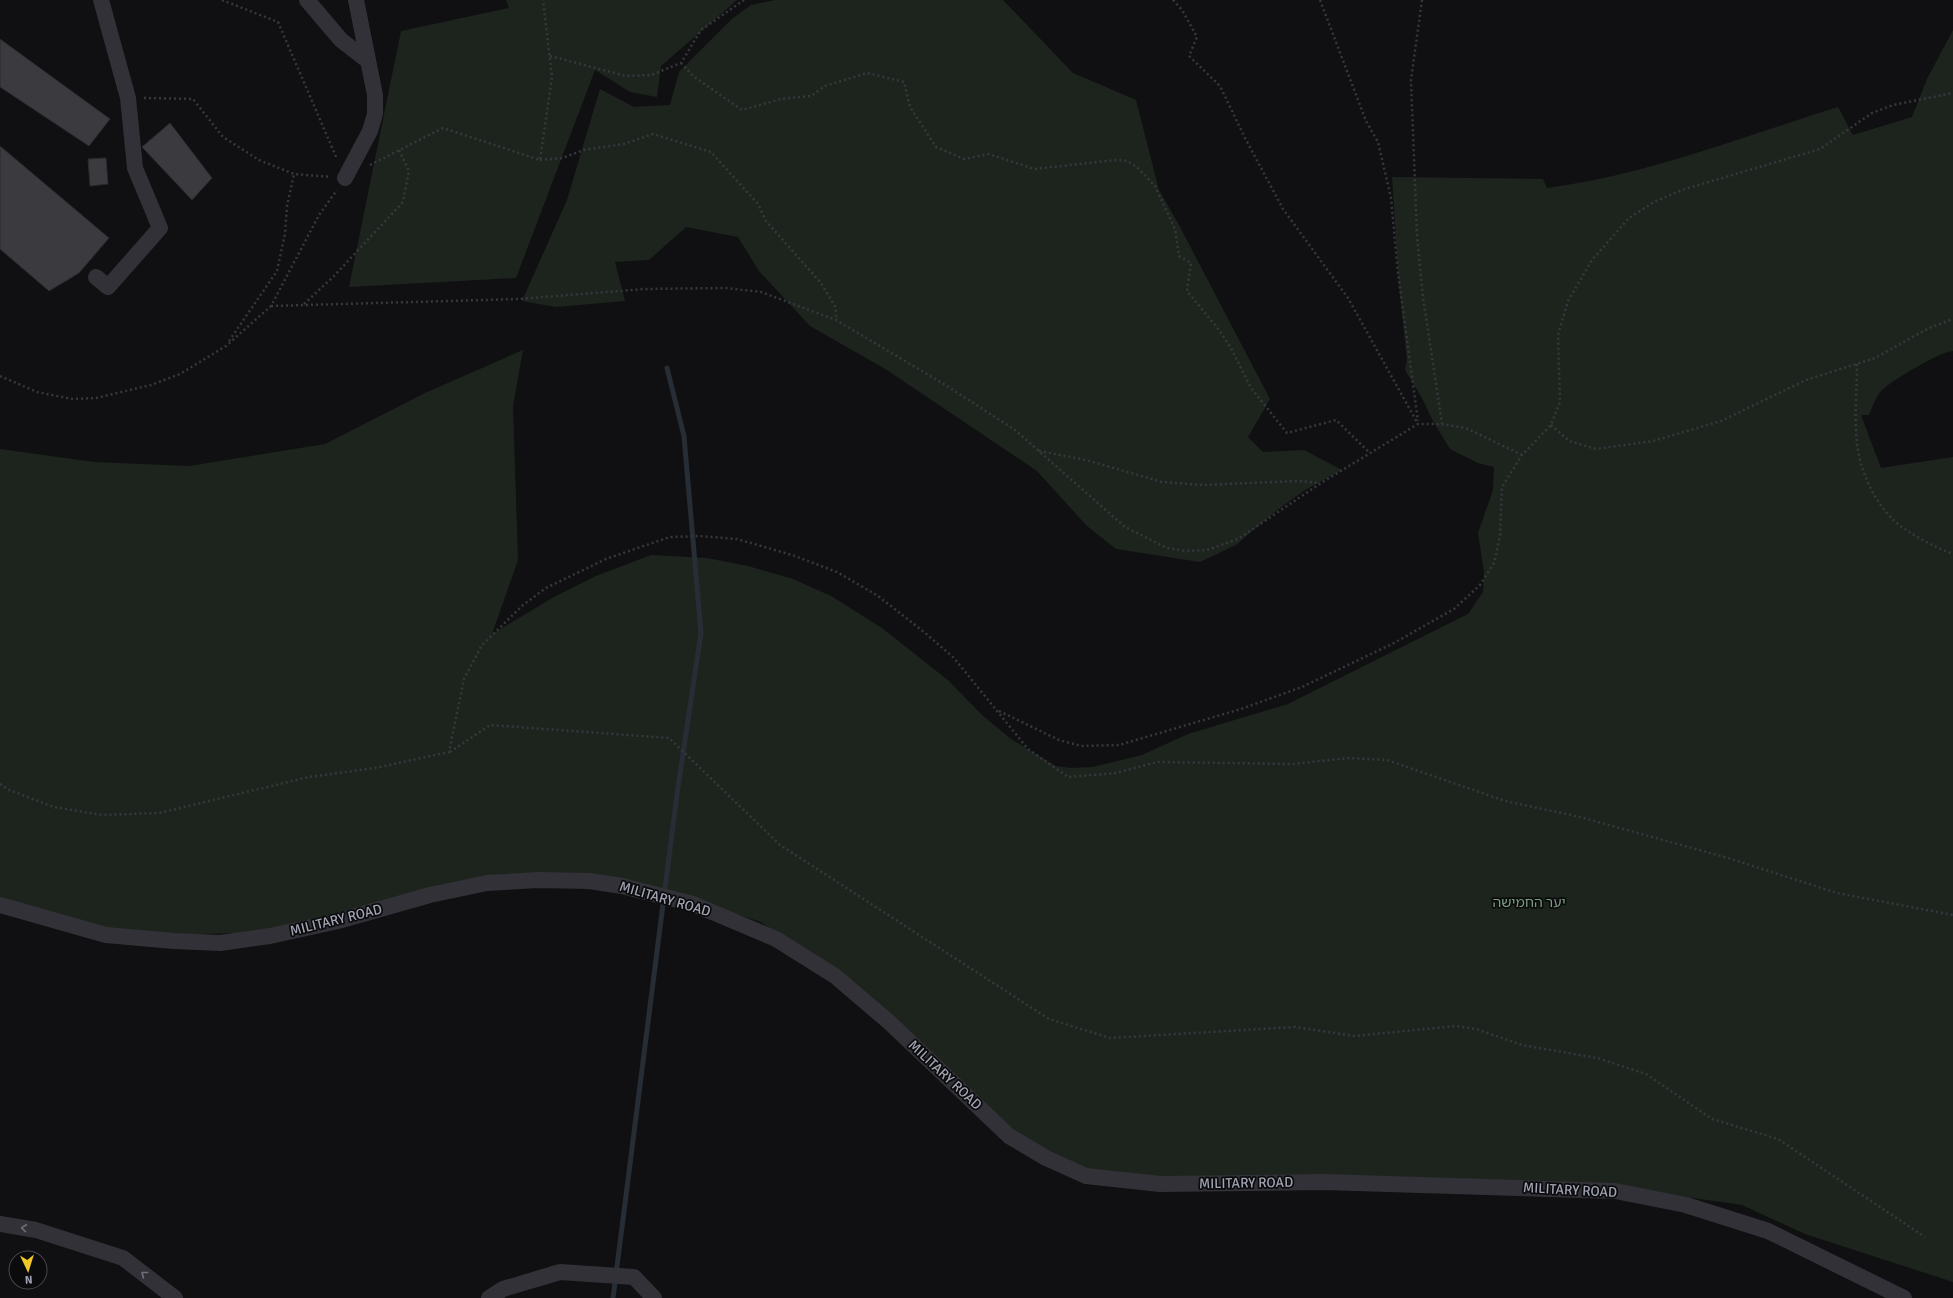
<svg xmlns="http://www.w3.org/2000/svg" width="1953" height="1298" font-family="Signika,'Noto Sans Hebrew',sans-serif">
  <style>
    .green { fill: #1d241e }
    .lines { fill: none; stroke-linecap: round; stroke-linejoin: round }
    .stream { stroke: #272d35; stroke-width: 5 }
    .building { fill: #3a3a3f; stroke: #2b2a2e }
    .path { stroke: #37383e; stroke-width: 2.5; stroke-dasharray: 2 3; stroke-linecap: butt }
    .minor { stroke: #313137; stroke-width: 16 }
    .oneway { stroke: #6f707b }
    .labels { text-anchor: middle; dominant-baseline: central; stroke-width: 3.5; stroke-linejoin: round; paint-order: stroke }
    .street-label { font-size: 14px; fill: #a1a4b3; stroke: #0b0b0d }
    .park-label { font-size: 14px; fill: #789e7f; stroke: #0b0b0d }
  </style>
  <rect width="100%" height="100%" fill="#101012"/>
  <path class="green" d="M506,0H737L661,66L657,97L630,92L595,70L516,278L349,287L401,31L509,8Z
    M775,0H1003L1073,73L1136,100L1159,190L1179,225L1270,399L1248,437L1263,452L1304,450L1342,470L1305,490L1276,511L1236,545L1200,562L1116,549L1087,526L1037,471L887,370L810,326L759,271L738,237L686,227L649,260L615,262L625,301L556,307L522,301L567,200L600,89L634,107L670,105L679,72L733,18L751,5Z
    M1953,30V351C1939,352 1893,380 1882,390C1876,396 1872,408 1869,415H1861L1881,468L1953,457V1282L1805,1234L1742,1205L1610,1186L1124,1188L1059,1169L761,922L629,880L493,884L276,932L120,936L0,905V449L94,462L189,466L325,444L425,393L523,350L513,406L518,560L492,634L554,597L596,576L651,555L707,558L748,566L793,579L831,596L882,628L949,681L982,715L1011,739L1056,766L1071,768L1093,767L1142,755L1188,734L1288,704L1468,614L1483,592L1484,572L1478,533L1493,490L1494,467L1478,463L1450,449L1433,421L1422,398L1405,370L1407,360L1399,284L1392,177L1543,179L1547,188C1647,175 1742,137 1838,107L1853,135L1912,117L1927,79Z"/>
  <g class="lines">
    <path class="stream" d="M613,1298L677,794L701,633L684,436L667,368"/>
  </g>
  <path class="building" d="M0,39L110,119L89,146L0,87Z
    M170,123L212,178L192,200L142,147Z
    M0,146L109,238L79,273L49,291L0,249Z
    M106,158L108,184L90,186L88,159Z"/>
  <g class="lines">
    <path class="path" d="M222,0L278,22L337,159
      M1173,0L1182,10L1197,37L1189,56L1220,86L1245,138L1283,209L1348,298L1418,424
      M1320,0L1366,121L1378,142L1391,198L1398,273L1418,421
      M1422,0L1411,80L1417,236L1423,297L1442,424
      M550,56L626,76L651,75L681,63L701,30L744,0
      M681,63L693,76L742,110L781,99L811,96L825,86L867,73L904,82L910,107L936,147L964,159L989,154L1034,169L1116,160L1127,161L1137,167L1155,186L1175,229L1179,256L1191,263L1187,291L1219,330L1231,348L1251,388L1287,433L1336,420L1370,453
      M144,98L193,99L223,137L259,160L294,174L331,177
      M540,160L562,158L584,150L624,144L653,134L711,152L758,204L766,221L821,283L836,308V320
      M370,165L443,128L540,160L552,77L543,0
      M304,304L334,276L403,202L409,171L399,150
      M271,306L519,299L644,289L726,288L761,292L836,320L947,386L1015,430L1125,527L1167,548L1186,551L1207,550L1238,539L1321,483L1418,424H1442L1466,428L1522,455
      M229,341L277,271L285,234L287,206L294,174
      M1857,364C1857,388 1854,419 1857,443C1860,473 1877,509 1902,527C1917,538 1935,547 1953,554
      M0,376L37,392L72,399L96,398L151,385L180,374L226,346L271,306L319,215L337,190
      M1551,425L1569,441L1596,449L1653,441L1721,421L1806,380L1875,358L1929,328L1953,319
      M1039,451L1086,460L1162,482L1203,485L1298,481L1320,483
      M999,711L1059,740L1081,746L1119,745L1241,709L1302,687L1394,643L1454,609L1480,585L1494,563L1500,536L1502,487L1522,455L1551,425L1560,402L1558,335L1568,301L1592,260L1629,218L1654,202L1682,190L1820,149L1872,113L1893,105L1953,93
      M450,752L490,725L669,738L780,845L1049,1019L1110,1038L1295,1027L1355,1036L1456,1026L1476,1029L1522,1045L1597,1058L1646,1074L1712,1119L1778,1139L1925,1237
      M0,784L9,790L54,807L102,815L159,813L309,777L375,768L449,752L464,679L482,645L523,605L546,588L606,559L670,537L699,536L737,539L792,555L837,572L878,596L924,632L954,658L1028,749L1068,777L1116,773L1157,762L1292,764L1349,758L1387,760L1505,801L1580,817L1728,858L1837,893L1953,915"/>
    <path class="minor" d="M307,0L341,40L368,61
      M345,178L370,131L375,114V95L356,0
      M96,277L108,287L160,228L135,168L128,98L101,0
      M0,905L106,935L174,941L220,943L270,936L338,921L430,895L487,883L538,880L589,881L622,886L693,904L776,939L835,976L889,1022L1009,1136L1046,1158L1086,1176L1160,1184L1324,1182L1615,1191L1686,1205L1768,1231L1904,1298
      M0,1224L36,1230L123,1258L175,1298
      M489,1298L503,1289L560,1272L634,1277L654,1298"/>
  </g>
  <defs><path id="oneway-chevron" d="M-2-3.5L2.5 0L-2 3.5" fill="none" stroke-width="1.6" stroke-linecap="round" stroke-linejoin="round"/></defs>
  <g class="oneway">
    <use href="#oneway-chevron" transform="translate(24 1228) rotate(-172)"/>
    <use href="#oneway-chevron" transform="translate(144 1274) rotate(-142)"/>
  </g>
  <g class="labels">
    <g class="street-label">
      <text transform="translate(665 899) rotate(16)">MILITARY ROAD</text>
      <text transform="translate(336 920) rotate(-14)">MILITARY ROAD</text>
      <text transform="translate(945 1075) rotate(43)">MILITARY ROAD</text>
      <text transform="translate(1246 1183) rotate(-1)">MILITARY ROAD</text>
      <text transform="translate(1570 1190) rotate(3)">MILITARY ROAD</text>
    </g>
    <g class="park-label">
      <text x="1529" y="902">יער החמישה</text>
    </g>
  </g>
  <g transform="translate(28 1270) rotate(176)"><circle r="19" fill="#0b0b0d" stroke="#47484f"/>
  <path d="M0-3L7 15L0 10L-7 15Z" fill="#f2c728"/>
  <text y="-6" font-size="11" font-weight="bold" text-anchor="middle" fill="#a1a4b3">N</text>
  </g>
</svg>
